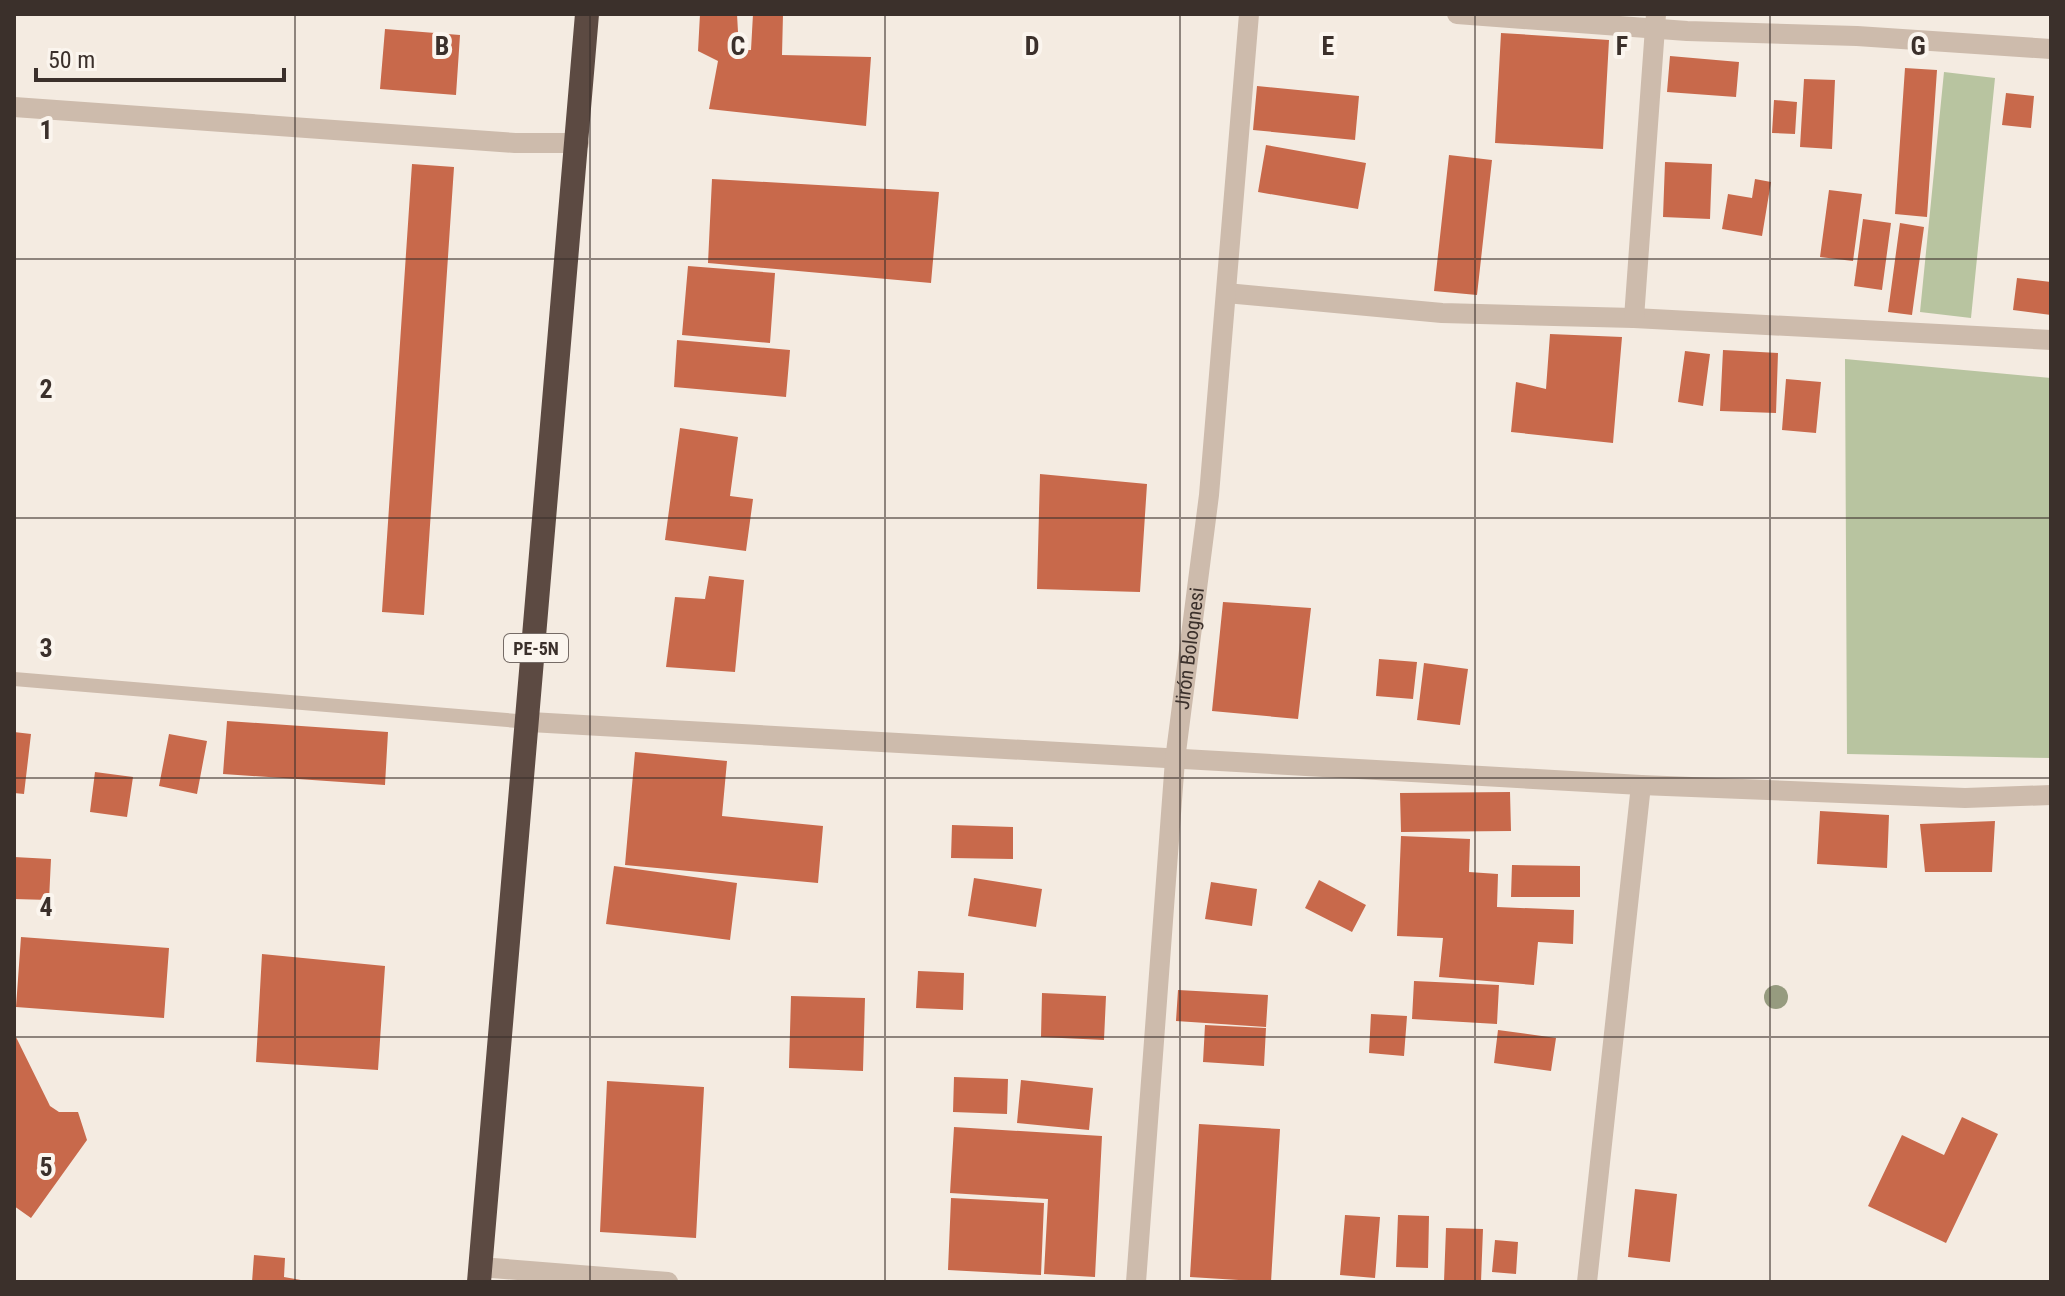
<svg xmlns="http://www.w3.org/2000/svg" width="2065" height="1296" font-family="'Roboto Condensed',sans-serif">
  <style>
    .green { fill: #b8c4a0 }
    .building { fill: #c8694b }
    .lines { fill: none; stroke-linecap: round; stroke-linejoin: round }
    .lane { stroke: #cdbbac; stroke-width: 14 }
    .street { stroke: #cdbbac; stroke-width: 20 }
    .highway { stroke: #5c4a42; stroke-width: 24 }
    .tree { fill: #969b7f }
    .grid { fill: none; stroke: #3b302b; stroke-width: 2; stroke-opacity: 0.55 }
    .labels { text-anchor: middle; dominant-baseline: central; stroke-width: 8; stroke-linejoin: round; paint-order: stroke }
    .shield { fill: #fbf5ee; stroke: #756b66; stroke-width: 2 }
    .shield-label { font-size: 18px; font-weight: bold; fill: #3b302b }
    .street-label { font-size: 20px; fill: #3b302b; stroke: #fbf5ee }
    .grid-label { font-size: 26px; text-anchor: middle; font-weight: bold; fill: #3b302b; stroke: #fbf5ee; stroke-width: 8; stroke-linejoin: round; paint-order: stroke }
  </style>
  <rect width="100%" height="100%" fill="#f4ebe1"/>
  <path class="green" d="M1944,72L1995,78L1971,318L1920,312Z
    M1845,359L2051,378V758L1847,754Z"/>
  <path class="building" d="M700,14H737L739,50H751L753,14H783L782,55L871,57L866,126L709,109L718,61L698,51Z
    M385,29L460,35L456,95L380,89Z
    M1501,33L1609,40L1603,149L1495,143Z
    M1670,56L1739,62L1736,97L1667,92Z
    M1905,68L1937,70L1927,217L1895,214Z
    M1804,79L1835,80L1832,149L1800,147Z
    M1257,86L1359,96L1355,140L1253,130Z
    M2006,93L2034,96L2031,128L2002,125Z
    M1774,100L1797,102L1795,134L1772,133Z
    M1266,145L1366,163L1358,209L1258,192Z
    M1449,155L1492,160L1477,295L1434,291Z
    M1665,162L1712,164L1710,219L1663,217Z
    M412,164L454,167L424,615L382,612Z
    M712,179L939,192L931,283L708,263Z
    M1755,179L1771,182L1762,236L1722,229L1728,194L1752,198Z
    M1829,190L1862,194L1853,261L1820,257Z
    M1863,219L1891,223L1882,290L1854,286Z
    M1900,223L1924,227L1912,315L1888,312Z
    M688,266L775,273L770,343L682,335Z
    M2017,278L2051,282V315L2013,310Z
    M1550,334L1622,337L1613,443L1511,432L1516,382L1546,389Z
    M677,340L790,350L786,397L674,387Z
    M1723,350L1778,353L1776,413L1720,411Z
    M1685,351L1710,354L1703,406L1678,402Z
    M1786,379L1821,382L1816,433L1782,430Z
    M680,428L738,437L730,496L753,499L746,551L665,540Z
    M1040,474L1147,484L1140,592L1037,589Z
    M709,576L744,580L735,672L666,667L675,597L705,599Z
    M1223,602L1311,608L1298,719L1212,711Z
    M1379,659L1417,662L1413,699L1376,696Z
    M1424,663L1468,669L1460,725L1417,720Z
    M227,721L388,732L385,785L223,774Z
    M14,732L31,734L24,794L14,793Z
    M169,734L207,741L197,794L159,786Z
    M635,752L727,761L722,816L823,826L818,883L625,865Z
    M95,772L133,777L127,817L90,812Z
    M1510,792L1511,831L1401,832L1400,793Z
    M1820,811L1889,815L1887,868L1817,864Z
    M1995,821L1992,872H1925L1920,824Z
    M952,825L1013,827V859L951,858Z
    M1401,836L1470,839L1469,872L1498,874L1497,907L1574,910L1573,944L1538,942L1534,985L1439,977L1443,938L1397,936Z
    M14,857L51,859L49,900L14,899Z
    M1512,865L1580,866V897H1511Z
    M614,866L737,883L730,940L606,924Z
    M974,878L1042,889L1036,927L968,916Z
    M1319,880L1366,905L1352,932L1305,908Z
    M1211,882L1257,889L1252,926L1205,919Z
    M21,937L169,948L164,1018L16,1007Z
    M262,954L385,966L378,1070L256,1062Z
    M918,971L964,973L963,1010L916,1008Z
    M1414,981L1499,985L1497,1024L1412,1019Z
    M1178,990L1268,995L1266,1027L1176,1021Z
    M1042,993L1106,996L1104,1040L1041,1037Z
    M791,996L865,998L863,1071L789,1068Z
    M1371,1014L1407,1016L1404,1056L1369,1053Z
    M1205,1025L1266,1028L1264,1066L1203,1062Z
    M1498,1030L1556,1038L1551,1071L1494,1063Z
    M14,1033L50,1106L59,1112H78L87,1140L31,1218L14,1206Z
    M954,1077L1008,1079L1007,1114L953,1112Z
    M1021,1080L1093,1088L1089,1130L1017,1123Z
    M607,1081L704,1087L696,1238L600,1232Z
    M1962,1117L1998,1134L1946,1243L1868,1206L1902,1135L1944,1155Z
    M1199,1124L1280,1129L1271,1282L1190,1277Z
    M954,1127L1102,1136L1095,1277L1044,1274L1048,1199L950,1193Z
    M1635,1189L1677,1194L1670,1262L1628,1257Z
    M951,1198L1044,1203L1041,1275L948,1270Z
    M1345,1215L1380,1217L1375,1278L1340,1275Z
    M1398,1215L1429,1216L1428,1268L1396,1267Z
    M1446,1228L1483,1229L1481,1282H1444Z
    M1495,1240L1518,1242L1516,1274L1492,1272Z
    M254,1255L285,1258L284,1277L312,1282H252Z"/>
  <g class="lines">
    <path class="lane" d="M14,679L530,722"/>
    <g class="street">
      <path d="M1457,14L1687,31L1857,36L2051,49"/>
      <path d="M14,107L515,143H579"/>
      <path d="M1226,293L1442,313L1634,318L2051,340"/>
      <path d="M1634,318L1656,14"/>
      <path d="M530,722L1641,785L1965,798L2051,795"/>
      <path d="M480,1267L668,1282"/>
      <path id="s1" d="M1136,1282L1175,760L1209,495L1249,14"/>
      <path d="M1587,1282L1641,785"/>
    </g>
    <path class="highway" d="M479,1282L587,14"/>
  </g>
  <circle class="tree" cx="1776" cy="997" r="12"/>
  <path class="grid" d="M295,14V1282M590,14V1282M885,14V1282M1180,14V1282M1475,14V1282M1770,14V1282M14,259H2051M14,518H2051M14,778H2051M14,1037H2051"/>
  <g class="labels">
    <rect class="shield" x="504" y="634" width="64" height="28" rx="6"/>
    <g class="shield-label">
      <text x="536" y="648">PE-5N</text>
    </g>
    <g class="street-label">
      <text stroke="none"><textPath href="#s1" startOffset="636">Jirón Bolognesi</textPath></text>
    </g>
  </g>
  <g class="grid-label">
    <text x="442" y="55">B</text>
    <text x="738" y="55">C</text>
    <text x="1032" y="55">D</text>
    <text x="1328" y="55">E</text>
    <text x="1622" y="55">F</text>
    <text x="1918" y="55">G</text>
    <text x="46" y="139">1</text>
    <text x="46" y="398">2</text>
    <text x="46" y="657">3</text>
    <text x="46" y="916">4</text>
    <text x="46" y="1176">5</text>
  </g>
  <rect width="2065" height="1296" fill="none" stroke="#3b302b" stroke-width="32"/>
  <path d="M36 68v12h248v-12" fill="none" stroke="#3b302b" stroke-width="4"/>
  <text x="48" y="68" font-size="24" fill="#3b302b" stroke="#fbf5ee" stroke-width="6" paint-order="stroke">50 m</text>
</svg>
